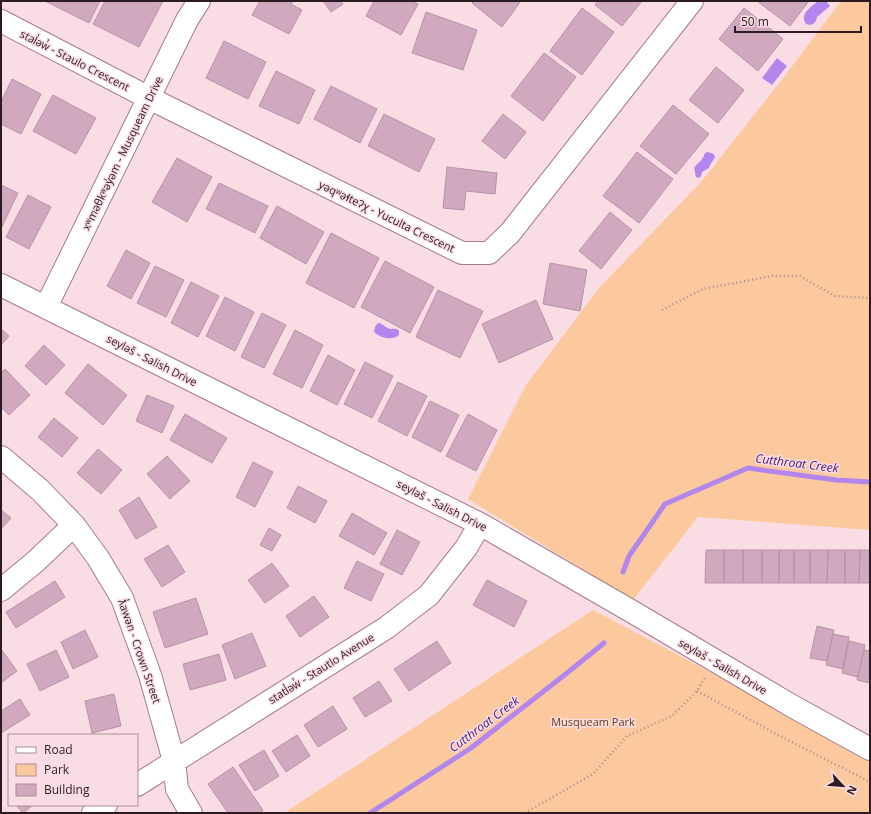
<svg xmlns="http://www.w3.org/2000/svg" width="871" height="814" font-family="'Open Sans',sans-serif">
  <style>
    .green { fill: #fbc99d }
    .water { fill: #b386ed }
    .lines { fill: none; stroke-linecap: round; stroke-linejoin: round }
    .stream { stroke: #b386ed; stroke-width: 5 }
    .building { fill: #d0a9bf; stroke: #b892a8 }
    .minor-casing { stroke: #a77c87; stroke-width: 24 }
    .path { stroke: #a78f95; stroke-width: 2.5; stroke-dasharray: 1 3; stroke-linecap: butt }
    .minor { stroke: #fff; stroke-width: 22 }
    .labels { text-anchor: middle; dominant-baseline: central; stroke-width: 3; stroke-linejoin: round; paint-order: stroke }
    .street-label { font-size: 11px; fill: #2c1b20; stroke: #fadde4 }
    .park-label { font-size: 11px; fill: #613c17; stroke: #fadde4 }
    .water-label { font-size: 12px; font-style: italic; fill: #471874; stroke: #fadde4 }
  </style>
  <rect width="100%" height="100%" fill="#fadde4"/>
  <path class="green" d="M841,1H870V530L698,517L633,600L468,499L526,385L599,288L701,182L784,77Z
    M593,610L870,756V813H284Z"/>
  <path class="water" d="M818,1H826L830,6L817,17L816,21L813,24L810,25L806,24C799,14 811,7 818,1Z
    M777,58L787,66L772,85L762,78Z
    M707,152L712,153L715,156L714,159L710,165L709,168L702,172L701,176L699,178L696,177C695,174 695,171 694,168C696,164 700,163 702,159C705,156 703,154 707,152Z
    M379,323C383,324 386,328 390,329C394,329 396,328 399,331V335C392,341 380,338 374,332C375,327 375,325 379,323Z"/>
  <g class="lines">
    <path class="stream" d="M623,572L629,556L665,504L748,468L836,480L870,482
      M370,813L471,748L567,673L604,643"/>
  </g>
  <path class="building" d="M45,1H100L89,23Z
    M105,1H163L139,47L93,24Z
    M260,1H293L291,4L302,10L289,34L252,15Z
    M323,1H340L343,4L331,12Z
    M374,1H412L418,4L401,35L366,16Z
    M474,1H521L502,27L472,3Z
    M598,1H642L622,26L595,5Z
    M757,1H809L790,26Z
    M582,8L614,32L582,75L550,51Z
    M744,8L783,39L758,71L719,39Z
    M426,12L477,30L463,70L412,53Z
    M224,41L266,62L248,99L206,78Z
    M544,53L576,77L543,121L511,96Z
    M716,67L744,90L718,123L689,100Z
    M276,71L315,90L299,124L259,106Z
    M12,79L41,94L21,134L1,124V102Z
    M331,86L377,109L360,143L314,119Z
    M53,95L96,118L76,154L33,131Z
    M673,105L709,134L676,174L640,146Z
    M384,114L435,139L419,172L368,146Z
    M503,114L526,132L505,159L482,141Z
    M637,152L673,179L639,223L603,196Z
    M177,158L212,177L187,222L152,202Z
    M447,167L497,173L495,194L466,191L464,210L443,208Z
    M219,183L268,206L255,233L206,209Z
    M1,185L18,193L1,229Z
    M28,195L51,207L29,249L6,237Z
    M277,206L324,232L306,264L260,238Z
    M610,212L632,230L601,269L579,251Z
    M331,233L379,258L354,308L306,283Z
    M126,250L150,263L131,299L107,286Z
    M385,261L434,287L410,333L361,307Z
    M550,263L587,270L580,311L543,304Z
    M155,266L184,280L166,317L137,303Z
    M191,282L219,296L198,337L171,323Z
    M438,290L483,311L460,358L416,337Z
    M225,297L254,312L235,351L206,336Z
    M536,300L553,339L499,363L482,324Z
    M262,313L286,325L264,368L241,357Z
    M1,329L9,336L1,345Z
    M295,330L323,345L302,388L273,374Z
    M44,345L65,365L46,385L25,366Z
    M328,355L355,370L337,405L310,391Z
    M365,362L393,376L372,418L344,404Z
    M88,364L127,395L103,425L65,393Z
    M5,369L30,395L9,415L1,407V373Z
    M398,382L427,396L407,436L378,421Z
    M147,395L174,406L162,433L136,421Z
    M430,401L459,415L441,452L412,437Z
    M185,414L227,438L212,463L170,440Z
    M468,414L497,430L476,471L446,456Z
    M54,418L78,438L62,457L38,437Z
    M98,449L122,470L101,494L77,473Z
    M167,456L190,481L170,499L147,474Z
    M253,462L273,472L255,507L236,497Z
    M298,486L327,501L315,523L287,508Z
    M139,497L157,527L136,539L119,510Z
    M1,510L11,518L1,529Z
    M352,513L387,533L374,555L339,536Z
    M269,528L281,535L272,551L260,545Z
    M397,530L420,542L402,575L380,564Z
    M168,545L185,572L162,587L144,559Z
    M706,550H724V583H705Z
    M724,550H743V583H724Z
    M743,550H762V583H743Z
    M762,550H779V583H762Z
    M779,550H794V583H779Z
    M794,550H810V583H794Z
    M810,550H828L827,583H810Z
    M828,550H845V583H827Z
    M845,550H860L859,583H845Z
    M860,550H870V583H859Z
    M357,561L384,574L371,601L344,588Z
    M272,563L289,586L265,603L248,580Z
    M487,580L527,601L514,627L473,605Z
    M55,581L65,597L16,628L6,612Z
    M314,596L329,617L300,637L286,616Z
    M196,598L208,634L165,648L153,612Z
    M817,626L834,630L827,661L810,658Z
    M85,630L98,657L73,669L61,642Z
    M252,633L266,666L235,679L222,645Z
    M833,634L849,637L843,669L826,665Z
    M437,641L451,663L409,691L394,669Z
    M849,641L865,645L858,677L842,673Z
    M1,649L17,671L1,683Z
    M56,650L69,677L40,691L27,664Z
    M864,650L870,651V683L857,680Z
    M219,654L226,680L190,690L183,664Z
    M379,681L392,701L365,717L353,698Z
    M114,694L121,726L92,733L85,701Z
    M20,699L30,715L1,733V711Z
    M333,706L347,729L318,747L304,725Z
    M297,735L310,756L286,772L272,751Z
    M264,750L279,776L255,791L239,765Z
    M233,767L263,810L260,813H228L208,784Z
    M16,805H33L23,813Z"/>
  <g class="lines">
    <defs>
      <path id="minor" d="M1,21L149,98L462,253H489L510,233L692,1
        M1,285L480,524L631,611L792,706L870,749
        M46,307L187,20L199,1
        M1,457L40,490L74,525L98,558L122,598L150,675L174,761L177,789L191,813
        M1,590L35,562L74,525
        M137,785L386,628L429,595L466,548L480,524
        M93,813L106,805"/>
    </defs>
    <use href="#minor" class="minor-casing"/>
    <path class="path" d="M662,310L703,289L772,276H800L835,296L870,298
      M697,691L780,736L870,782
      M525,813L593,774L627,736L672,716L697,691L706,676"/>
    <use href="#minor" class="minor"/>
  </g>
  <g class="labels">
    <g class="street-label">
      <text transform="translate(75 60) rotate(27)">stal̓əw̓ - Staulo Crescent</text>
      <text transform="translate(122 153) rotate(-64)">xʷməθkʷəy̓əm - Musqueam Drive</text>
      <text transform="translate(387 216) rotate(26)">yəqʷəɬteʔχ - Yuculta Crescent</text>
      <text transform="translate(152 360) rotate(27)">seyləš - Salish Drive</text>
      <text transform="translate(442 505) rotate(27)">seyləš - Salish Drive</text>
      <text transform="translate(140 651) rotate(71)">ƛ̓awən - Crown Street</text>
      <text transform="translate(723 666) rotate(30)">seyləš - Salish Drive</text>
      <text transform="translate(321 668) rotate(-32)">statl̓əw̓ - Stautlo Avenue</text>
    </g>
    <g class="park-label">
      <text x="593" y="721">Musqueam Park</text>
    </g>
    <g class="water-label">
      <text transform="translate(797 463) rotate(7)">Cutthroat Creek</text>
      <text transform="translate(484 724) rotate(-37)">Cutthroat Creek</text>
    </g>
  </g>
  <rect width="871" height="814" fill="none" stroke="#2c1b20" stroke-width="4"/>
  <rect x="8" y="734" width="130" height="72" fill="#fadde4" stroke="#a88f96"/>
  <rect x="16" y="747" width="20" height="6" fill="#ffffff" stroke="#a88f96"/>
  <text x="44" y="754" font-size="12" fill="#2c1b20">Road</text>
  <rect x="16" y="764" width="20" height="12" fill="#fbc99d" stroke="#a88f96"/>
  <text x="44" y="774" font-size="12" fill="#2c1b20">Park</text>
  <rect x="16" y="784" width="20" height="12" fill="#d0a9bf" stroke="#a88f96"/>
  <text x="44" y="794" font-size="12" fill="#2c1b20">Building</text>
  <g transform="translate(843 786) rotate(116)" stroke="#fadde4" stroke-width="3" paint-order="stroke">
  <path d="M0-3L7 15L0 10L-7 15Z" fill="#2c1b20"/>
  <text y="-6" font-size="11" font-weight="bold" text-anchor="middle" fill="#2c1b20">N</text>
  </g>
  <path d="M735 26v6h126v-6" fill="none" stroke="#2c1b20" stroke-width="2"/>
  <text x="741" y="26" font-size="12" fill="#2c1b20" stroke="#fadde4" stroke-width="3" paint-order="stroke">50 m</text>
</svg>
